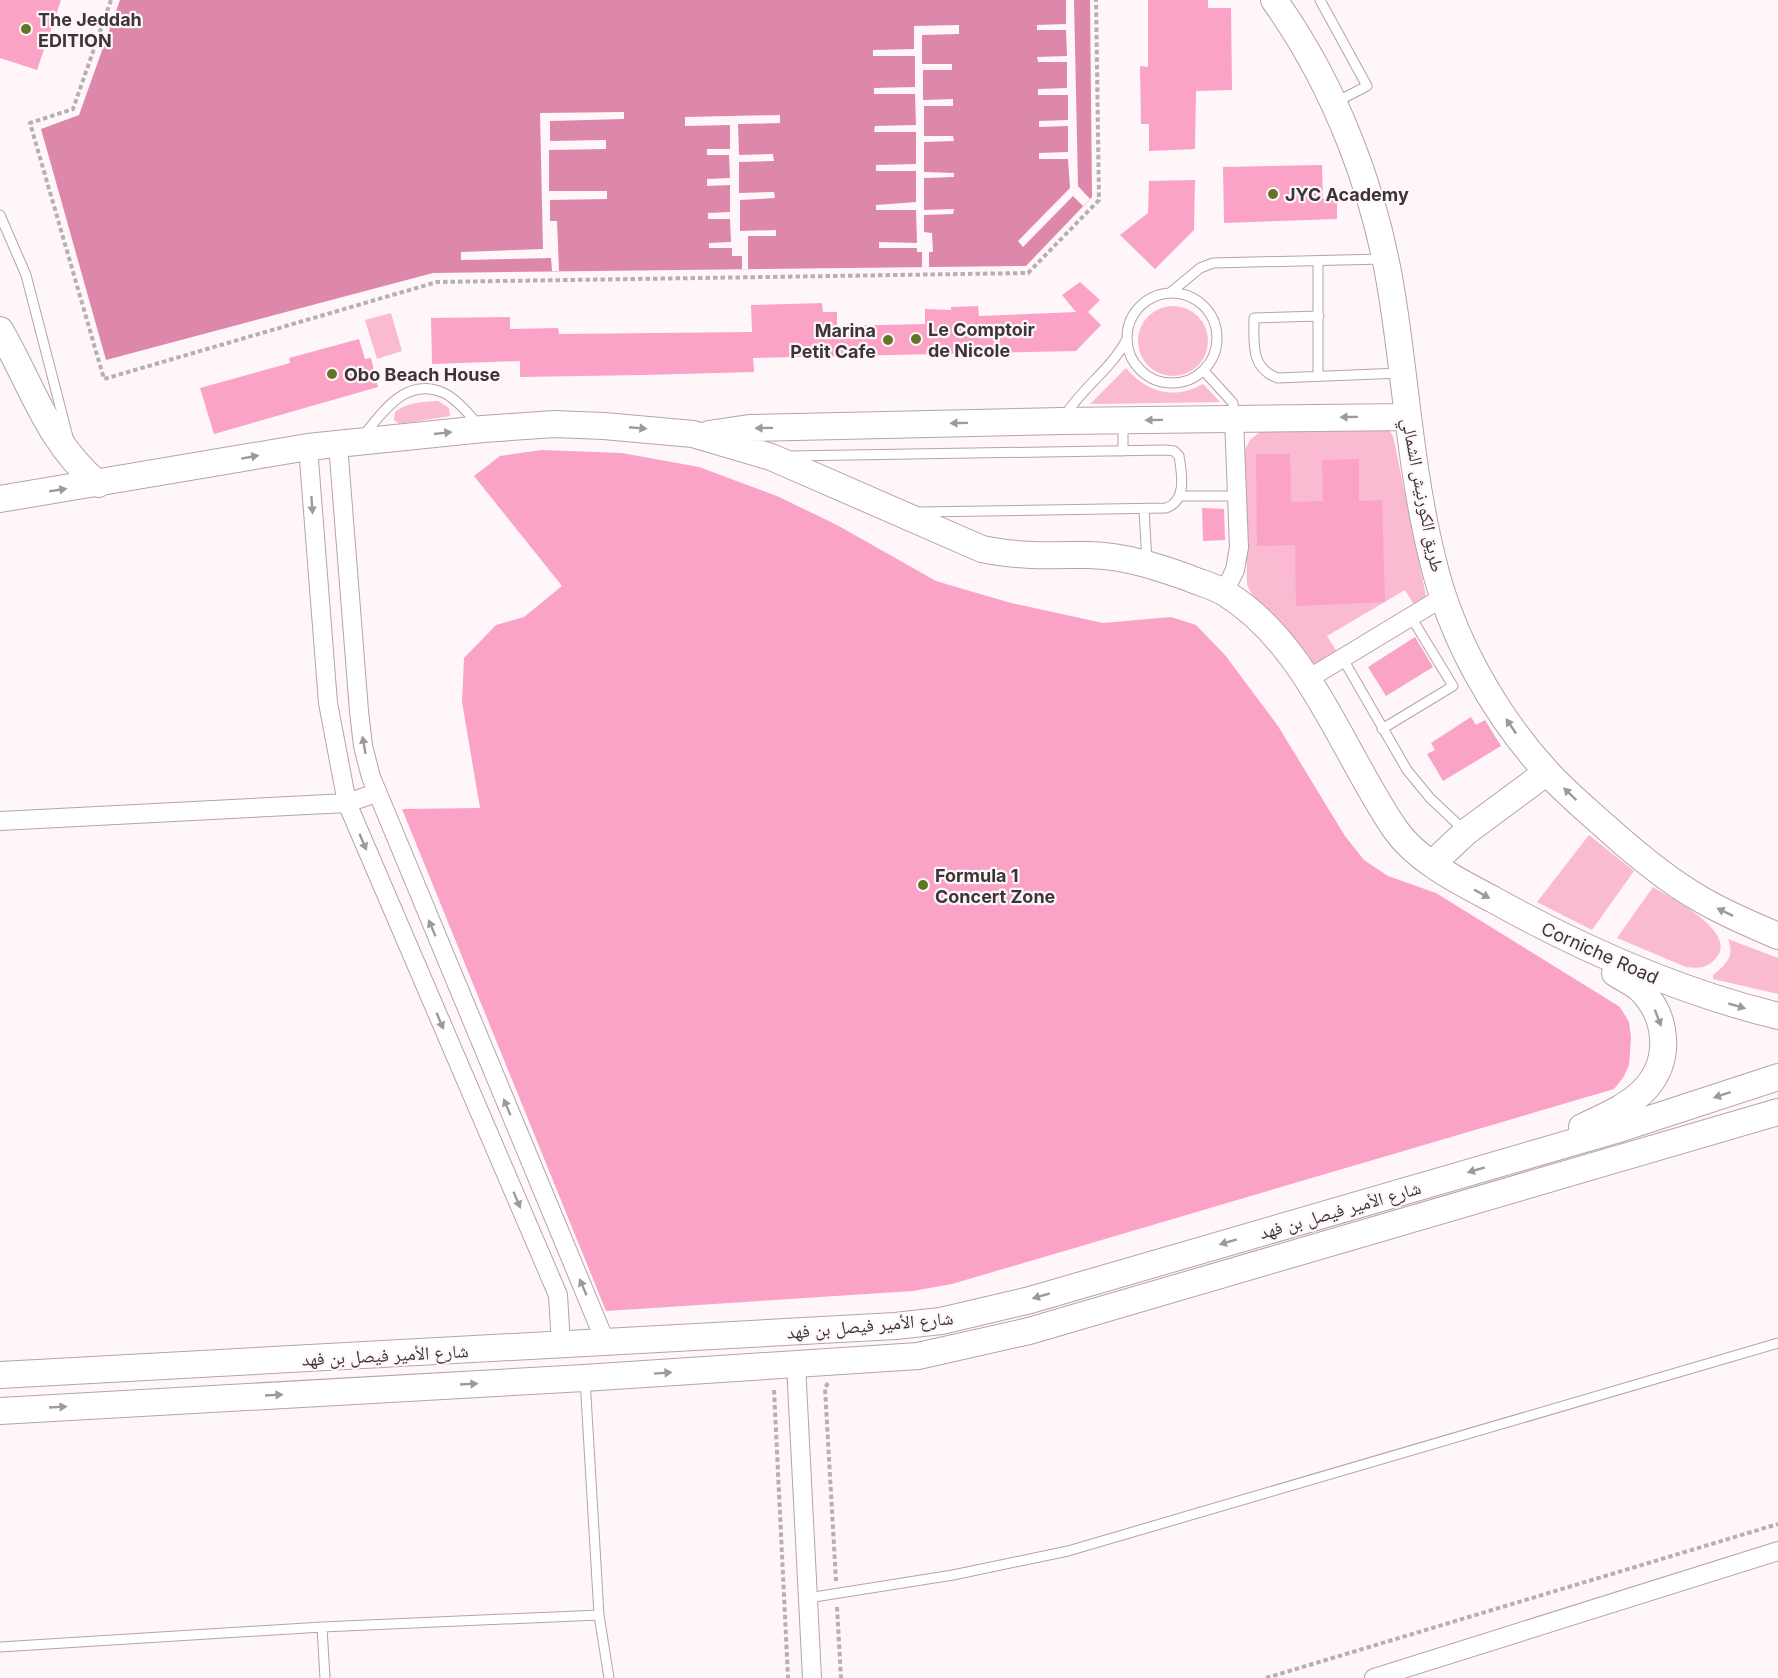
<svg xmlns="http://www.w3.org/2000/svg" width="1778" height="1678" font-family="Inter,'Noto Naskh Arabic',sans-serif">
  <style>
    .green { fill: #fabad2 }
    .water { fill: #dd88ab }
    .pier { fill: #fef6f8 }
    .building { fill: #faa3c7 }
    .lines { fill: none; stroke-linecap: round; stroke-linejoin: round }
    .service-casing { stroke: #b6a3aa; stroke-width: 11 }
    .minor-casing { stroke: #b6a3aa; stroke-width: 20 }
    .secondary-casing { stroke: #b6a3aa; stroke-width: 28 }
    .path { stroke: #b7b0b2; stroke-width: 4; stroke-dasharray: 4.5 3; stroke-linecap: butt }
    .service { stroke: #fff; stroke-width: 9 }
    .minor { stroke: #fff; stroke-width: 18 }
    .secondary { stroke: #fff; stroke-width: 26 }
    .oneway { fill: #9e9a9b }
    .poi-dot { fill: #637524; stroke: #fef6f8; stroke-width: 2 }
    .labels { text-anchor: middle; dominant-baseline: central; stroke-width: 4.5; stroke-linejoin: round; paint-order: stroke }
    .poi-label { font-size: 18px; font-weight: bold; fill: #3c3537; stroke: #fef6f8; text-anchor: start }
    .street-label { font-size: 18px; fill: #3c3537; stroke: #fef6f8 }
  </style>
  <rect width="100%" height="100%" fill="#fef6f8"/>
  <path class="green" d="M1138 341a35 35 0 1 1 70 0a35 35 0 1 1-70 0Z
    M391,313L402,351L377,359L365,320Z
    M1126,368C1147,393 1175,400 1203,384L1220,402L1090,404Z
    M438,401L449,408L450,416L400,424L394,420L395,412C407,402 423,402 438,401Z
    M1267,426L1388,429L1393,436L1426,596L1414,605L1405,590L1327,636L1337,652L1318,664L1313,663L1285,630L1258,606L1247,585L1245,450L1250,440Z
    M1589,835L1634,871L1592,930L1537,902Z
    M1653,887C1670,898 1739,931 1716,958C1708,968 1698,969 1686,967L1617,938Z
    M1728,939L1778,958V994L1713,979V975C1726,965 1735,956 1728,939Z"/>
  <path class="water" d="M120,0H1090L1092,197L1026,266L433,273L106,360L41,129L79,115Z"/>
  <path class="pier" d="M1066,0H1074L1078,186L1090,199L1083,206L1073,196L1023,247L1018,241L1070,188L1068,159H1039V153L1068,152V126L1039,127V121L1068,120V95H1038V89L1067,88V62H1038L1037,57L1067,56L1066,30H1037V25L1066,24Z
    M959,25V34L922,35V64H952V70H923V100L953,99V106H924V136H953L954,141L924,142V172L954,173V177L924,178V210L954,209L953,214L924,215V232L932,233L933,252H929V267H922V252H917V248H879V242L917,243L916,210H876V205L916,202V171H876V165L916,164V132H874L875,126L916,125L915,94H874V88L915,87V56H873V50L914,49V26Z
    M624,112V119L550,121V141L606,140V149L549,150V191H607V199L550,200V221H557L559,271H552L551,258L461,260V252L543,249L540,113Z
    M780,115V123L738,124L739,155L773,154L774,161L739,162V193L774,192L775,198L740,200V231L776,230V236H748V269H742V256H732V248H709V243L731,242L730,219H708V213L730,212V185L707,186V179L730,178L729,155H707V149H730V125L685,126V117Z"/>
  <path class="building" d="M0,0H61L37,70L0,58Z
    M1148,0H1208V8H1231L1232,90L1196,91L1195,149L1149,151V124H1141L1140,66L1148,67Z
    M1322,165L1323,199H1337V219L1224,223L1223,167Z
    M1195,180L1194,230L1155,269L1120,235L1148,213L1149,181Z
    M1080,282L1100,300L1088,312L1101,325L1076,351L753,358L754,372L642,375L520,377V361L432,364L431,318L510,317V329L558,328L559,334L752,332L751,305L822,303L823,312H837V326L925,324V309L951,310V307L978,306L979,316L1076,312L1062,295Z
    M359,339L365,359L371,358L378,387L214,434L200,388L290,363L289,358Z
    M542,450L622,453L699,467L777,496L837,525L936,581L1011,603L1103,623L1171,617L1196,625L1225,655L1278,726L1345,836L1364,860L1388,876L1436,893L1620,1007L1629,1022L1631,1038L1629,1065L1623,1078L1614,1089L952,1284L913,1291L606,1311L402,809L480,808L462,702L464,658L496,625L524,617L562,586L474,476L500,456Z
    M1256,454H1290L1291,502L1323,501L1322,460L1359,459V501L1382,500L1385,602L1296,606L1295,545L1257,546Z
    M1202,508L1224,509L1225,540L1203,541Z
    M1415,637L1433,667L1386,696L1368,667Z
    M1471,717L1476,725L1485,720L1501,746L1443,781L1427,754L1435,750L1431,743Z"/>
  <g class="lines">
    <defs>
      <path id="service" d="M1320,0L1367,86L1334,103
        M0,215L26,275L68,437
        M1318,261V376
        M1127 338a45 45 0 1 1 90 0a45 45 0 1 1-90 0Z
        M1170,293L1200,268L1213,263L1382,259
        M1319,316L1254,318C1254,342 1250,369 1278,378L1401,373
        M1204,371L1233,403L1234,416
        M1064,417C1081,389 1110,370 1126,341
        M1123,423V451
        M363,436C383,412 406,376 444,393C457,399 469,415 479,425
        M788,456L1166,450L1174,451L1179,456C1182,474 1187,501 1166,508L919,512
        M1181,496H1237
        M1144,509L1147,562
        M1343,659L1407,770L1430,798L1465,831
        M1382,729L1453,686L1411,617
        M585,1379L599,1615L609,1678
        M808,1598L953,1575L1068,1551L1778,1343
        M322,1627L325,1678
        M0,1647L322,1627L599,1615"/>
      <path id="minor" d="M338,444L359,711L363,746L371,777L605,1341
        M308,447L328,703L347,803L558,1295L561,1345
        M1224,592L1235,570L1239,547L1234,418
        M1308,679L1445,596
        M0,821L347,803L376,793
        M796,1364L812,1678
        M1374,1678L1778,1551"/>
      <path id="secondary" d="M1274,0C1335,85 1376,192 1392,295C1406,383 1411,474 1433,561C1451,637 1494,714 1547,772C1565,792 1587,810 1608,829C1637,855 1668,881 1702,900C1726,914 1752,925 1778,936
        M0,330C32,385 47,441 98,484
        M709,434L749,428L1062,421L1407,417
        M0,499L308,447L483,429L554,424L604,426L693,434L771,457L982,549C1018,557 1053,555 1089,555C1125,556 1155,566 1189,578C1200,583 1214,586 1225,593C1307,643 1343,753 1395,829C1417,861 1460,882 1494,900C1584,950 1677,991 1778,1016
        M1433,863L1466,832L1547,772
        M1582,1127C1604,1117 1630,1106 1646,1088C1671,1060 1668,1018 1642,991C1636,984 1624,979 1615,973
        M0,1375L895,1326L941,1321L1030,1300L1619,1129L1778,1077
        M0,1411L584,1378L918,1356L1029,1331L1778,1112"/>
    </defs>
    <use href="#service" class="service-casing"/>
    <use href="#minor" class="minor-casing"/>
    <use href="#secondary" class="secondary-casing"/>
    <path class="path" d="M111,0L73,109L30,123L104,379L437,282L1028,273L1099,200L1096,0
      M828,1383L825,1388L836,1581
      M774,1390L788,1678
      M837,1607L841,1678
      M1266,1678L1778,1524"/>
    <use href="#service" class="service"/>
    <use href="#minor" class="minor"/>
    <use href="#secondary" class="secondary"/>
  </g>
  <defs><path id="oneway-solid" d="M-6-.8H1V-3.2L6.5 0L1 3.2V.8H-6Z" transform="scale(1.5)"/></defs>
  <g class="oneway">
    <use href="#oneway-solid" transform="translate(1349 417) rotate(179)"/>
    <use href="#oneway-solid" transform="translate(1154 420) rotate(179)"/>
    <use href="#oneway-solid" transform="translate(959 423) rotate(179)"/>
    <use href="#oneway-solid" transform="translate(638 428) rotate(5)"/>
    <use href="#oneway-solid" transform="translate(764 428) rotate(179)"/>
    <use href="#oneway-solid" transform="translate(443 433) rotate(-6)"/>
    <use href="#oneway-solid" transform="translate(250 457) rotate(-10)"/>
    <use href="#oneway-solid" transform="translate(58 490) rotate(-9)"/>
    <use href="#oneway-solid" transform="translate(312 505) rotate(86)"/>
    <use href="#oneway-solid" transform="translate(1511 726) rotate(-124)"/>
    <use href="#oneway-solid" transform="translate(364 745) rotate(-100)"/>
    <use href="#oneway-solid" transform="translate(1570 794) rotate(-136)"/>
    <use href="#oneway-solid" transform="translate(363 842) rotate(67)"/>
    <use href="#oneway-solid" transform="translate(1482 894) rotate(29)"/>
    <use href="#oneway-solid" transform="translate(1725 912) rotate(-154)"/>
    <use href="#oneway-solid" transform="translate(432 928) rotate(-113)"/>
    <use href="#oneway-solid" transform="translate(1737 1006) rotate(16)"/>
    <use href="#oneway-solid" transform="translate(1658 1018) rotate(69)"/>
    <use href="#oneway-solid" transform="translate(440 1021) rotate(67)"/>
    <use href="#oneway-solid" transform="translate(1722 1095) rotate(162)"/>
    <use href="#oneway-solid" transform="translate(507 1107) rotate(-113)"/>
    <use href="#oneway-solid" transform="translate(1476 1170) rotate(164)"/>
    <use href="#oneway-solid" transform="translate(517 1200) rotate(67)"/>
    <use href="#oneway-solid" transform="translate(1228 1242) rotate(164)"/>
    <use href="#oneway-solid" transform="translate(583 1287) rotate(-113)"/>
    <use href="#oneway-solid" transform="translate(1041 1296) rotate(164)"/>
    <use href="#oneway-solid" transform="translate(663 1373) rotate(-4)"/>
    <use href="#oneway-solid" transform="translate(469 1384) rotate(-3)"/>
    <use href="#oneway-solid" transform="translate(274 1395) rotate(-3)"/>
    <use href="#oneway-solid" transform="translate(58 1407) rotate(-3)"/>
  </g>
  <g class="poi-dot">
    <circle cx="26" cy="29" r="6"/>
    <circle cx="1273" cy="194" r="6"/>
    <circle cx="916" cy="339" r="6"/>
    <circle cx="888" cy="340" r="6"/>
    <circle cx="332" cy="374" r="6"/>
    <circle cx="923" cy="885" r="6"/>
  </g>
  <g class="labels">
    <g class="poi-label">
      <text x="38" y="19">The Jeddah<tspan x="38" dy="21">EDITION</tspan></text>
      <text x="1285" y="194">JYC Academy</text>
      <text x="928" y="329">Le Comptoir<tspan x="928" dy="21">de Nicole</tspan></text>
      <text x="876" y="330" text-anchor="end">Marina<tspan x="876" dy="21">Petit Cafe</tspan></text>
      <text x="344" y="374">Obo Beach House</text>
      <text x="935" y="875">Formula 1<tspan x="935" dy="21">Concert Zone</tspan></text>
    </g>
    <g class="street-label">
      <text transform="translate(1423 495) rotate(79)">طريق الكورنيش الشمالي</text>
      <text transform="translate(1600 953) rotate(24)">Corniche Road</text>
      <text transform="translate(1340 1210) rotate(-16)">شارع الأمير فيصل بن فهد</text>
      <text transform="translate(870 1325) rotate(-5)">شارع الأمير فيصل بن فهد</text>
      <text transform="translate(385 1355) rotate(-3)">شارع الأمير فيصل بن فهد</text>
    </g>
  </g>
</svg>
